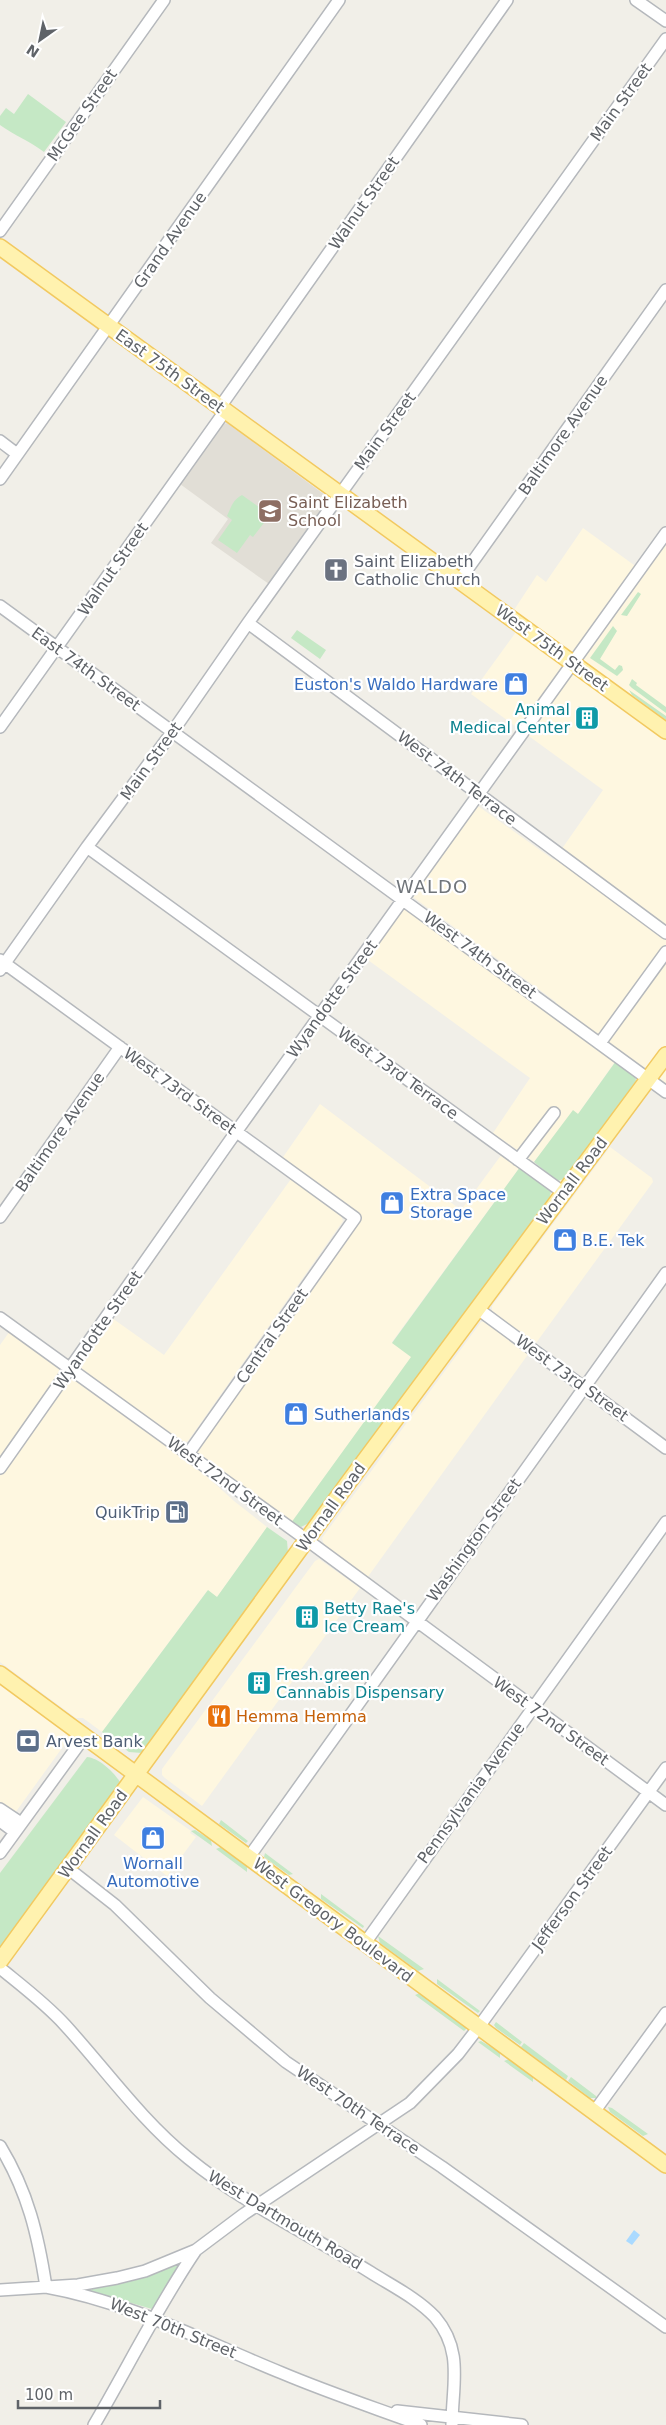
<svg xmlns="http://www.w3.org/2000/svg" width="666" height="2425" font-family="'DejaVu Sans',sans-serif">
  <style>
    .commercial { fill: #fef7e0 }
    .education { fill: #e1ded6 }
    .green { fill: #c5e8c5 }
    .water { fill: #aadaff }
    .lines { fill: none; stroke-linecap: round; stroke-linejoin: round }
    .minor-casing { stroke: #b5b8bc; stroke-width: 14 }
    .major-casing { stroke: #f2c960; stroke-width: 18 }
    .minor { stroke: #fff; stroke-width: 11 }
    .major { stroke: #fff2af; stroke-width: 15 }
    .labels { text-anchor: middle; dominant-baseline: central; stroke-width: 4.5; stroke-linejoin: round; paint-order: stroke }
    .street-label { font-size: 16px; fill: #5f6368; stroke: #fff }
    .education-label { font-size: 16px; fill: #785e54; stroke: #fff; text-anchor: start }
    .worship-label { font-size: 16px; fill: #5b616d; stroke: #fff; text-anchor: start }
    .shop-label { font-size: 16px; fill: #366cbe; stroke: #fff; text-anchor: start }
    .culture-label { font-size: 16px; fill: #0d838f; stroke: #fff; text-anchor: start }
    .service-label { font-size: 16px; fill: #4e5e75; stroke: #fff; text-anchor: end }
    .food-label { font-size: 16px; fill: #c56008; stroke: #fff; text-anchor: start }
    .neighbourhood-label { font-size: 18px; letter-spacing: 1px; fill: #70757a; stroke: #fff }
  </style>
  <rect width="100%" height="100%" fill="#f1efe8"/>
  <path class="commercial" d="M583,528L645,573L666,544V1084L622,1052L578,1114L573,1111L534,1162L493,1133L530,1078L368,960L403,910L407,908L549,1011L556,1002L413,897L478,806L554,860L603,790L471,694L516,632L514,610L537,575L546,582Z
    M320,1104L461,1210L502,1154L520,1167L392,1342L412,1357L291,1523L195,1453L360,1218L281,1160Z
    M610,1147L652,1178L653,1182L536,1343L496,1316L492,1311V1306Z
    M291,1179L341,1216L343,1221L188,1441L183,1444L82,1370L79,1365L81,1360L112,1318L164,1355Z
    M486,1321L529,1353L367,1578L325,1548L322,1538L481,1322Z
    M10,1331L59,1367L60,1373L0,1457V1345Z
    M70,1378L77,1380L203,1473L234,1501L267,1527L217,1597L207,1591L102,1732L83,1718H76L0,1662V1476Z
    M319,1559L360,1588L202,1806L165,1778L162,1775V1769L315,1561Z
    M0,1684L70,1737L15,1813L0,1806Z
    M143,1797L191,1831L190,1833L196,1837L167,1876L114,1835Z"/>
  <path class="education" d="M227,423L329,498V501L269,584L211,543L228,519L180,484L222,425Z"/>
  <path class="green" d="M28,94L66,122L44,152C30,141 15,136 0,125V116L6,108L14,114Z
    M242,495L270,515L253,537L250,535L237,553L218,540L232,520L227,516C232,505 233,500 242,495Z
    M638,592L641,594L627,616L621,615Z
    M613,626L617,631L600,659L615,670L619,665L622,666L623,670L617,676L590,658Z
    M297,630L326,650L320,659L291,638Z
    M632,679L637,683L636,685L666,707V713L632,688L629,685Z
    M629,690L666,716V720L632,695Z
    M616,1061L635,1075L636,1081L564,1179L557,1181L534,1162L573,1110L578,1114Z
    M520,1167L551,1191L550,1197L311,1522L301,1527L291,1523L411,1357L392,1343Z
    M267,1527L287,1541L288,1553L142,1753L129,1752L102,1732L208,1590L217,1597Z
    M87,1757C99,1758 114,1772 120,1782L118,1785L0,1947V1873Z
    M221,1820L248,1841L246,1843L219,1824Z
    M195,1830L211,1840L212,1846L191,1831Z
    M221,1847L247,1866V1872L216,1849Z
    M265,1853L293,1874L289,1875L264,1857Z
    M321,1894L364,1926L363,1928L321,1899Z
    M378,1936L424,1969L418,1971L380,1943Z
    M437,1979L480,2011L478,2013L437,1984Z
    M420,1993L467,2028L464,2031L415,1995Z
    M496,2022L522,2042L520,2045L496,2028L494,2025Z
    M481,2041L500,2052V2058L478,2042Z
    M524,2043L568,2076L566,2080L521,2047Z
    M509,2059L533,2076V2082L504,2061Z
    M571,2077L596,2096L597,2098H590L568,2081Z
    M608,2107L612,2108L648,2134L643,2136L610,2112Z
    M181,2261L155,2308L152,2309L90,2291L93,2288Z"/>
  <path class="water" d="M634,2230L640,2235L632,2245L626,2241Z"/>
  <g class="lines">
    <defs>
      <path id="minor" d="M636,0L666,21
        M0,231L164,0
        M220,407L507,0
        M0,441L17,454
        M0,479L339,0
        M459,581L666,290
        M0,606L666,1092
        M248,623L666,933
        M0,727L225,411
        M87,847L564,1193
        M0,960L355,1218L188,1454
        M0,970L87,847L173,731L248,623L666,39
        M600,1043L666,952
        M518,1160L554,1113
        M0,1217L120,1047
        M478,1309L666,1448
        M0,1318L307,1540L666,1805
        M0,1468L236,1132L666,533
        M0,1809L21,1823
        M0,1821L15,1832
        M0,1853L85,1736
        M249,1857L666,1273
        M69,1869L115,1905L210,1998L286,2062L442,2167L666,2327
        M365,1943L666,1522
        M0,1968C22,1986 46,2004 65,2025C106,2070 141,2120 188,2158C244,2204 309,2234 370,2272C392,2286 417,2298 435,2317C464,2351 452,2385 452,2425
        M594,2112L666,2013
        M0,2146C28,2192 38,2235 46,2287C130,2302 203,2341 282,2373C327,2392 375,2408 421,2425
        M0,2290L78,2285L117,2278L145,2271L196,2250L244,2214L410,2103L458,2054L478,2028L666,1768
        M397,2411L522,2425
        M94,2425C128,2367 158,2306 196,2250"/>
      <path id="major" d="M0,247L666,731
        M0,1674L666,2165
        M0,1961L348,1483L666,1055"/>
    </defs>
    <use href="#minor" class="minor-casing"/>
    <use href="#major" class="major-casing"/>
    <use href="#minor" class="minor"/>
    <use href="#major" class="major"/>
  </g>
  <defs>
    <symbol id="school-square" viewBox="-11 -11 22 22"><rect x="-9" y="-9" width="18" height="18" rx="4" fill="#8d6e63" stroke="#fff"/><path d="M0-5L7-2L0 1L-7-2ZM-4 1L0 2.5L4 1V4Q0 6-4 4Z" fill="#fff"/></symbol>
    <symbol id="church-square" viewBox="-11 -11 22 22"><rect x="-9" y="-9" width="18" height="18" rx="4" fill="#6b7280" stroke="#fff"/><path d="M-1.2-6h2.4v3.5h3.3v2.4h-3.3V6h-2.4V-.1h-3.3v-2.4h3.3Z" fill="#fff"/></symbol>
    <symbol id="shop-square" viewBox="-11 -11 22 22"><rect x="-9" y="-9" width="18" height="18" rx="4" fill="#3f7fe0" stroke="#fff"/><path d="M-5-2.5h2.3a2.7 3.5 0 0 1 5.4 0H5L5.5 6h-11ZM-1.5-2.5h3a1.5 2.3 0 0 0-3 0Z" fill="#fff"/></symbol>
    <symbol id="building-square" viewBox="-11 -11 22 22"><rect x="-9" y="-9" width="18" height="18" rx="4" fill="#0f9aa8" stroke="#fff"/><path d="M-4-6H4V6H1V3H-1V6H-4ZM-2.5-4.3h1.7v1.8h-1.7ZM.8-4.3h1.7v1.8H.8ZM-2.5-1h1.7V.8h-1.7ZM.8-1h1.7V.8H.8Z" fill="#fff"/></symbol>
    <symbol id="fuel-square" viewBox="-11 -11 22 22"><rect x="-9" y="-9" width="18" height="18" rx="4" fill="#5c6f8a" stroke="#fff"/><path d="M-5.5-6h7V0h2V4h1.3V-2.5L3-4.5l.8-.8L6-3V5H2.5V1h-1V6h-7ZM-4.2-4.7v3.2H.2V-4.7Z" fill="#fff"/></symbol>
    <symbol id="restaurant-square" viewBox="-11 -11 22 22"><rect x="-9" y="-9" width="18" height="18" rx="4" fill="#e8710a" stroke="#fff"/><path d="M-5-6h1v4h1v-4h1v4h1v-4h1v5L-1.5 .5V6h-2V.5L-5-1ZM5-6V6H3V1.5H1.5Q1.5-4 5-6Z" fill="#fff"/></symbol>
    <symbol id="bank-square" viewBox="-11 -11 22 22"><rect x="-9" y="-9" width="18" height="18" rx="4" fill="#5c6f8a" stroke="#fff"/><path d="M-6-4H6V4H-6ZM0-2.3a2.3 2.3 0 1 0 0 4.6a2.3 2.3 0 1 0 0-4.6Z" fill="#fff"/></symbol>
  </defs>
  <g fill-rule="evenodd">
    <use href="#school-square" x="256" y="497" width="28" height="28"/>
    <use href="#church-square" x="322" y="556" width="28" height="28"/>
    <use href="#shop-square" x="502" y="670" width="28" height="28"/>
    <use href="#building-square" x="573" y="704" width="28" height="28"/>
    <use href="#shop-square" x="378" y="1189" width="28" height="28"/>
    <use href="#shop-square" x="551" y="1226" width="28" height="28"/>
    <use href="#shop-square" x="282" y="1400" width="28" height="28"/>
    <use href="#fuel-square" x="163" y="1498" width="28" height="28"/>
    <use href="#building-square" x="293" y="1603" width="28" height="28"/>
    <use href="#building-square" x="245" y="1669" width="28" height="28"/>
    <use href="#restaurant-square" x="205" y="1702" width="28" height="28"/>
    <use href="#bank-square" x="14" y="1727" width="28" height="28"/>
    <use href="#shop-square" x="139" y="1824" width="28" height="28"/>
  </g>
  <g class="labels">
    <g class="street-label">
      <text transform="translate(621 102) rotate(-54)">Main Street</text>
      <text transform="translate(82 115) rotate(-55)">McGee Street</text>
      <text transform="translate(364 203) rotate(-55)">Walnut Street</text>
      <text transform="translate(170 240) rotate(-55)">Grand Avenue</text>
      <text transform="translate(170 371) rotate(36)">East 75th Street</text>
      <text transform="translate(385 431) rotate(-54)">Main Street</text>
      <text transform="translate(563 435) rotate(-55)">Baltimore Avenue</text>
      <text transform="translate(113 569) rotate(-55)">Walnut Street</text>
      <text transform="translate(552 648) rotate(36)">West 75th Street</text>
      <text transform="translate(86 669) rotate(36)">East 74th Street</text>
      <text transform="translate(151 761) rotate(-54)">Main Street</text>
      <text transform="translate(457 778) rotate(37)">West 74th Terrace</text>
      <text transform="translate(480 955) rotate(36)">West 74th Street</text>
      <text transform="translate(332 999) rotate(-54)">Wyandotte Street</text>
      <text transform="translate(398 1073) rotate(36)">West 73rd Terrace</text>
      <text transform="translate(180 1091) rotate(36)">West 73rd Street</text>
      <text transform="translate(60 1132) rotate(-55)">Baltimore Avenue</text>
      <text transform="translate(572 1181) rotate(-53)">Wornall Road</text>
      <text transform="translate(98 1330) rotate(-55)">Wyandotte Street</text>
      <text transform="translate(272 1336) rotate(-55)">Central Street</text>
      <text transform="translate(572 1378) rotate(36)">West 73rd Street</text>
      <text transform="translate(225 1481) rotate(36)">West 72nd Street</text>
      <text transform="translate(331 1507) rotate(-54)">Wornall Road</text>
      <text transform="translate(474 1540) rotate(-54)">Washington Street</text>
      <text transform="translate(551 1721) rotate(36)">West 72nd Street</text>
      <text transform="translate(471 1793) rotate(-54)">Pennsylvania Avenue</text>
      <text transform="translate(93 1834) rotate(-54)">Wornall Road</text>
      <text transform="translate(572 1898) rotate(-54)">Jefferson Street</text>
      <text transform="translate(333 1920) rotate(37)">West Gregory Boulevard</text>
      <text transform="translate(358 2110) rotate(34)">West 70th Terrace</text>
      <text transform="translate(285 2220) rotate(31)">West Dartmouth Road</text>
      <text transform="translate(173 2328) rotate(22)">West 70th Street</text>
    </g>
    <g class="education-label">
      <text x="288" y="502">Saint Elizabeth<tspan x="288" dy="18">School</tspan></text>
    </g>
    <g class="worship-label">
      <text x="354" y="561">Saint Elizabeth<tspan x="354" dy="18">Catholic Church</tspan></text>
    </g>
    <g class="shop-label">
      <text x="498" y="684" text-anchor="end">Euston's Waldo Hardware</text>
      <text x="410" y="1194">Extra Space<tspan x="410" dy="18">Storage</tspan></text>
      <text x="582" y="1240">B.E. Tek</text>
      <text x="314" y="1414">Sutherlands</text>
      <text x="153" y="1863" text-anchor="middle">Wornall<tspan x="153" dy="18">Automotive</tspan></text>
    </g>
    <g class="culture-label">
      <text x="570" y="709" text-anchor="end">Animal<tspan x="570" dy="18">Medical Center</tspan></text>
      <text x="324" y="1608">Betty Rae's<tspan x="324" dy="18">Ice Cream</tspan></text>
      <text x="276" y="1674">Fresh.green<tspan x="276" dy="18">Cannabis Dispensary</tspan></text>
    </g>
    <g class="service-label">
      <text x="160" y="1512">QuikTrip</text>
      <text x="46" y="1741" text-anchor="start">Arvest Bank</text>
    </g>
    <g class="food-label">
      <text x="236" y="1716">Hemma Hemma</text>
    </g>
    <g class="neighbourhood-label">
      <text x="432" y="886">WALDO</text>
    </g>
  </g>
  <g transform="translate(40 40) rotate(213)" stroke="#ffffff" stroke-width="4" paint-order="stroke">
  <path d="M0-4L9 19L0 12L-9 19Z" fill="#5f6368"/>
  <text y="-8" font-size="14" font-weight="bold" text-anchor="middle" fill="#5f6368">N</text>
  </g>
  <path d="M18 2400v8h142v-8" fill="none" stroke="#5f6368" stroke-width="2.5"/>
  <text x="25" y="2400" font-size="15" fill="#5f6368" stroke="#ffffff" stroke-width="4" paint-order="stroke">100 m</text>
</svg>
